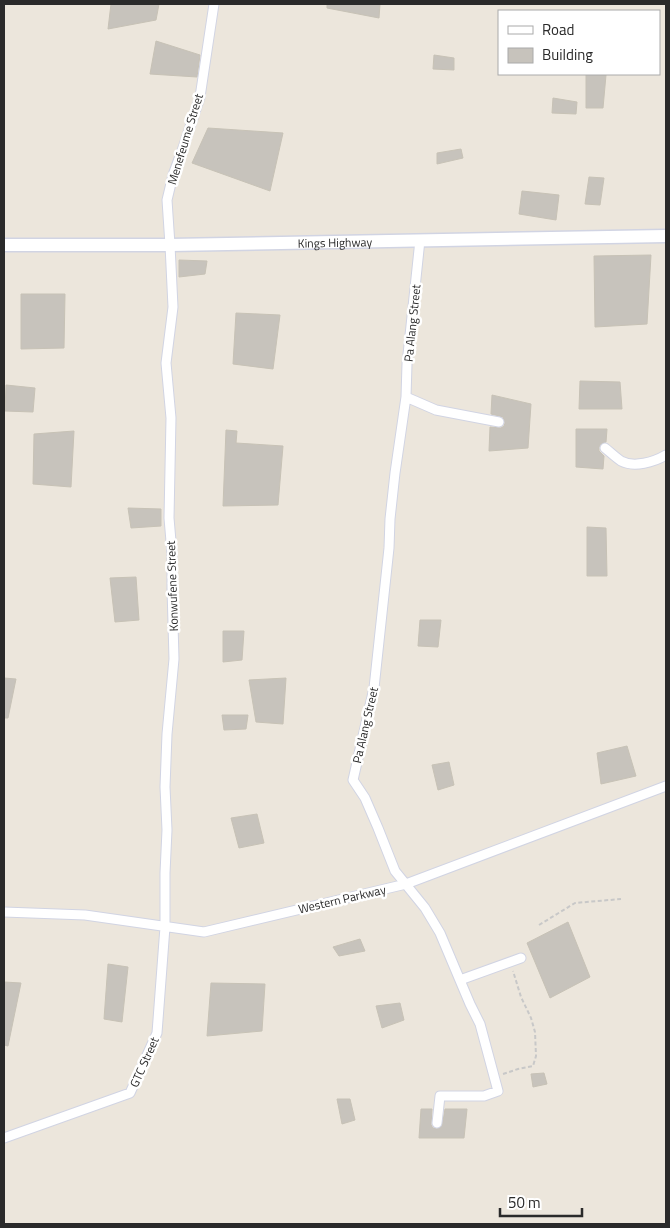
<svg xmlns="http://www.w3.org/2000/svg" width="670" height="1228" font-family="'Titillium Web',sans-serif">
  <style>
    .building { fill: #c7c3bc; stroke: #c7c2b6 }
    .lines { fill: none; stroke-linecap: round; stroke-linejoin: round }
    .street-casing { stroke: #d1d4e3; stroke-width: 11 }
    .secondary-casing { stroke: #d1d4e3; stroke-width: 15 }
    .path { stroke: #c8c8c8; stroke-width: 2; stroke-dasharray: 4 2.5; stroke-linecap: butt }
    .street { stroke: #fff; stroke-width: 9 }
    .secondary { stroke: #fff; stroke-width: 12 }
    .labels { text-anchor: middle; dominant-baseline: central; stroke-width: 5; stroke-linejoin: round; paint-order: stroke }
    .street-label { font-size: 12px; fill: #2a2a2a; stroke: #fff }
  </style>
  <rect width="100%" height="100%" fill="#ece6dc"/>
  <path class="building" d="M111,4H159L156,20L108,29Z
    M327,4H380L379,18L327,8Z
    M156,41L200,55L197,77L150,74Z
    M434,55L454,58V70L433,69Z
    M586,74L606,75L603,108H586Z
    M553,98L577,102L576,114L552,113Z
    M208,128L283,133L270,191L192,163Z
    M461,149L463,158L437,164V153Z
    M589,177L604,178L600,205L585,204Z
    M522,191L559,195L556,220L519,214Z
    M651,255L647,324L595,327L594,256Z
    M179,260L207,261L205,274L179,277Z
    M21,294H65L64,348L21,349Z
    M236,313L280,315L273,369L233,364Z
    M580,381L620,382L622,409H579Z
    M6,385L35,388L33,412L5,411Z
    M492,395L531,404L528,448L489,451L490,427L501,428L504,426L505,423L503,417L491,414Z
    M576,429H607L606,442L601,444L599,447V451L604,456L603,469L576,467Z
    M226,430L237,431L236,443L283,446L278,505L223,506Z
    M74,431L71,487L33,484L34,434Z
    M128,508L161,509V526L131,528Z
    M587,527L606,528L607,576H587Z
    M136,577L139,620L115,622L110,578Z
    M420,620H441L438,647L418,646Z
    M223,631H244L242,660L223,662Z
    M4,678L16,679L8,718H4Z
    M286,678L283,724L256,722L249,680Z
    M222,715H248L246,729L224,730Z
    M627,746L636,776L601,784L597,753Z
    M449,762L454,785L438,790L432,765Z
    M257,814L264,843L239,848L231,818Z
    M568,922L590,977L550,998L527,943Z
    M360,939L365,951L339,956L333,947Z
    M108,964L128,967L122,1022L104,1019Z
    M4,982L21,983L8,1046L4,1045Z
    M211,983L265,984L262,1031L207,1036Z
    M400,1003L404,1020L382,1028L376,1006Z
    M544,1073L547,1084L533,1087L531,1074Z
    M337,1099H350L355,1120L342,1124Z
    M421,1109H432L431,1125L433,1128L437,1129L442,1126L445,1109H467L464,1138H419Z"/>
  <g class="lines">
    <defs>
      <path id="street" d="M420,240L407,364L406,397L395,473L390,519L389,548L374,688L353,780L365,798L378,828L395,871L425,908L440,933L470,1004L480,1024L498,1091L484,1096H440L437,1123
        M406,397L436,410L499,422
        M605,448C610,452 615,457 621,461C634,468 654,462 666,455
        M4,912L85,915L204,932L406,884L666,786
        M460,980L521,958
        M4,1138L130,1093L157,1033L165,927V873L167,830L165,787L167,734L174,659L172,588V553L169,518L171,418L166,363L173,307L170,245L167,200L173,175L183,148L200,97L214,4"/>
      <g id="secondary">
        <path id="s1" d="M4,245H170L666,236"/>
      </g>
    </defs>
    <use href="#street" class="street-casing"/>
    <use href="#secondary" class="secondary-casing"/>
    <path class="path" d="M539,925L575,903L621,899
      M503,1074L518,1069L533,1066L536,1056L535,1032L531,1018L521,997L513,971"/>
    <use href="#street" class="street"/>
    <use href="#secondary" class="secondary"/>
  </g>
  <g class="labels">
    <g class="street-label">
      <text transform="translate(185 139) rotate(-73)">Menefeume Street</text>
      <text stroke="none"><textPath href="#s1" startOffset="331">Kings Highway</textPath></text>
      <text transform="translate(412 323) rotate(-84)">Pa Alang Street</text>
      <text transform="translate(172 586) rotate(-92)">Konwufene Street</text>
      <text transform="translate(365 725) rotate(-77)">Pa Alang Street</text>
      <text transform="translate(342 899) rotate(-13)">Western Parkway</text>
      <text transform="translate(144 1062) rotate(-66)">GTC Street</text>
    </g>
  </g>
  <rect width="670" height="1228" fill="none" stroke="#2a2a2a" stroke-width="10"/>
  <rect x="498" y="10" width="162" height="65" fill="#ffffff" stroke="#aaaaaa"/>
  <rect x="508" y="26" width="25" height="8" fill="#ffffff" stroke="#aaaaaa"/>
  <text x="542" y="35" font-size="15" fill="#2a2a2a">Road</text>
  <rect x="508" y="48" width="25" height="15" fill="#c7c3bc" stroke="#aaaaaa"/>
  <text x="542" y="60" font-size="15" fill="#2a2a2a">Building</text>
  <path d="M500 1208v8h82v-8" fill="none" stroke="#2a2a2a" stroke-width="2.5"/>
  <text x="508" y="1208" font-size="15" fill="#2a2a2a" stroke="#ffffff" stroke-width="4" paint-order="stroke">50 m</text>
</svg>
